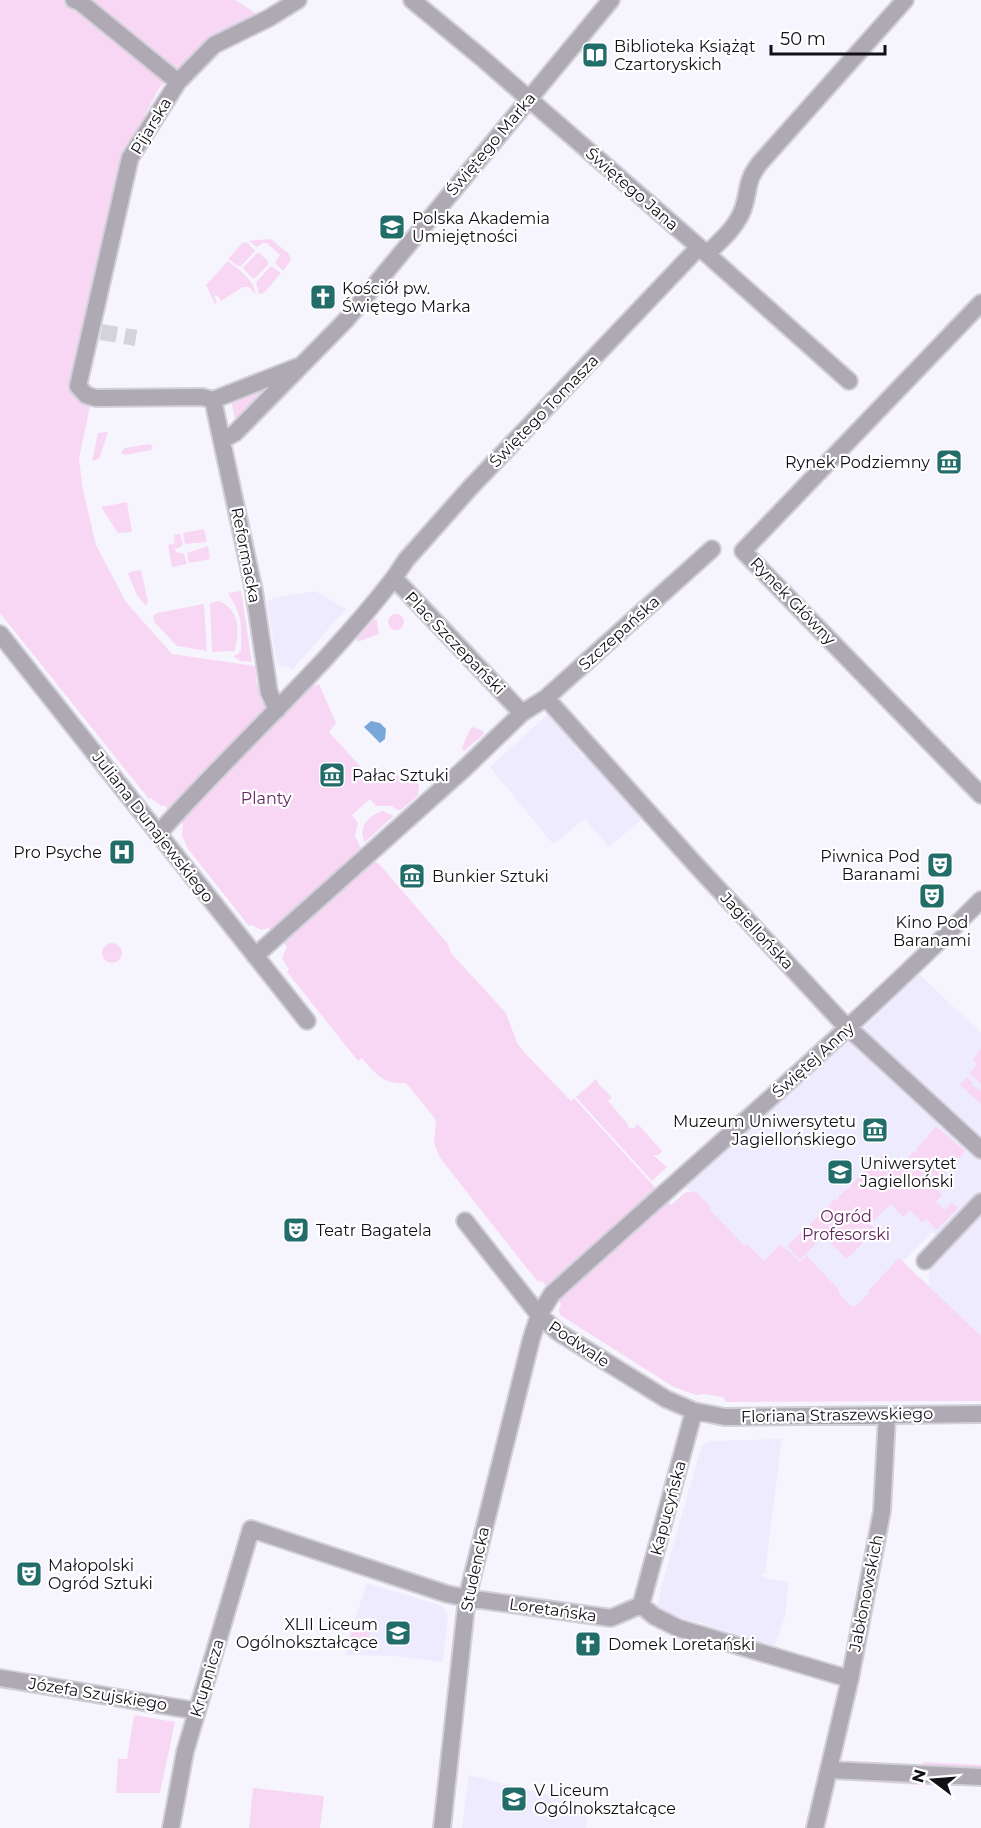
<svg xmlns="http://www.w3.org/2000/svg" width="981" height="1828" font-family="Montserrat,sans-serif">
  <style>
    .built { fill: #edebfd }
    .green { fill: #f8d7f5 }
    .water { fill: #78a8d9 }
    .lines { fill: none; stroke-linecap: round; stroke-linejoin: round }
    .street-tunnel { stroke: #d4d3db; stroke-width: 16; stroke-dasharray: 16 8; stroke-linecap: butt }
    .street-casing { stroke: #d1d0d9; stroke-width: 20 }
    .street { stroke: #aea9b2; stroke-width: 16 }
    .labels { text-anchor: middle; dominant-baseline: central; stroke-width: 4.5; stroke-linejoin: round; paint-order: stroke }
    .poi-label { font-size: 16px; fill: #111017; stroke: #fff; text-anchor: start }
    .street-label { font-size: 16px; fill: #111017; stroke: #fff }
    .park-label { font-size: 16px; fill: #622560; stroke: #fff }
  </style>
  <rect width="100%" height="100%" fill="#f6f5fe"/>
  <path class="built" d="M315,591L346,609L292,670L289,667L277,665L267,601L272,600V598Z
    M547,715L576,745L575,748L578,751H579L583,758L586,757L642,819L609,847L585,819L553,844L490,767Z
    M919,974L981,1033V1142L863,1029Z
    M850,1038L981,1158V1191L937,1236L932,1232L853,1313L764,1268L684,1186Z
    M981,1213V1337L929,1287V1267Z
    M782,1439L765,1573L761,1574V1576L769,1579L789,1582L785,1616L775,1646L657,1610L661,1588L701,1447L709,1441Z
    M367,1583L442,1606L448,1616L443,1662L394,1656L346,1655L347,1644Z
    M469,1775L589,1805L586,1828H462Z"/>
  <path class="green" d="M0,0H235L262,17L185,68L174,70L158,90L134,136L94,277L69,386L81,402L90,406L79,459L83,490L96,545L126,602L172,654L255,666L257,685L286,713L311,687L319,684L336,723L329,732L370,777L382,770L419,784L418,795L400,811L391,806H376L370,799L352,815L358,823L355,836L360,847L380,865L448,944L451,953L506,1013L517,1043L525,1053L571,1101L574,1098L671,1205L686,1192H696L711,1207L710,1210L745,1246L747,1244L764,1261L780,1245L786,1250L787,1249L800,1262L807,1256L839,1290L838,1292L851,1306H856L869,1293L868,1291L899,1258L981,1336V1401L726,1402L723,1397L704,1394L696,1395L674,1387L560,1315L559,1310L561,1304L543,1282L537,1281L440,1158L434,1143L436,1120L406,1083C385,1085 375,1074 362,1058L358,1061L287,972L289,970L282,958L287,947L269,928L261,930L252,925L249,926L188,849L182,836L183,824L165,806H161L151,798L149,799L0,613Z
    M271,239L289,254L291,260L283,271L275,263L280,255L267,243H263L257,247L249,241Z
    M243,242L248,243L255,251L241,266H238L228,259Z
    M257,253H259L268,261V265L255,278H252L243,268Z
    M228,261C239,270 255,280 255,294L249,287H243L221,301L217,295L214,296L217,303L215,304L206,285Z
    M271,266L281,273L264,293L259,294L256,282Z
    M261,390L265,393L236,424L231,401Z
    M108,432L99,459L92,461L98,433Z
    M150,444L153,446L151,450L125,455L121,453L124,448Z
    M127,502L132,532L118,533L101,507Z
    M204,529L207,542L185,544L183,533Z
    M180,534L183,545H181V547L175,549L176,552L184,554L187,564L172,567L168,545L175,543L174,535Z
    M208,546L210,559L189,563L187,553Z
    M141,570L148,602L146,606L137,595L128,574L130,572Z
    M241,591L252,662L240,661L233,656L238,654L241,650C241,621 243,618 228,593Z
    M219,601C241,611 239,630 235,651L212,652L210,603Z
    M204,604L207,651L177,646L154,622L153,616L157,613Z
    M388 622a8 8 0 1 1 16 0a8 8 0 1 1-16 0Z
    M374,619L377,620L379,634L360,641H357V638Z
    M473,727L483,731L484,734L464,751L462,748L470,729Z
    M383,811L394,816L365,842C357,828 369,814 383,811Z
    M102 953a10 10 0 1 1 20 0a10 10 0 1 1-20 0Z
    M981,1049V1083H980L970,1073L977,1065L973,1059Z
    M967,1077L973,1083L972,1085L981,1091V1104L960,1085Z
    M596,1079L599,1085L612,1097L608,1101L627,1123L629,1128H634L638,1124L662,1151L658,1155H653L667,1167L652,1181L576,1097Z
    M936,1126L965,1151L934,1186L942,1195L936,1202L945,1210L952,1203L958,1208L937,1230L926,1219L922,1222L910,1210L903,1217L891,1204L870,1224L875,1230L847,1259L823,1236L800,1260L787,1246L828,1207L830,1208L829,1206L834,1199L838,1200V1197L848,1188L850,1189L849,1187L863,1173L865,1174L864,1172L872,1164L874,1165V1163L882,1155L887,1162L890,1160L900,1169V1167L914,1151L917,1153L916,1149L925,1139H929L927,1137Z
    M355,1621L371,1629L365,1650H363V1646L348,1644Z
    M134,1715L175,1722L160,1793H116L118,1759H127Z
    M923,1762L981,1765V1768L923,1765Z
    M882,1780L942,1783V1786L882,1783Z
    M253,1788L324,1796L320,1828H249Z"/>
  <path class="water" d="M371,721L380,723L386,729L385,739L380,743L364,727Z"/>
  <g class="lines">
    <path class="street-tunnel" d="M101,332L136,338"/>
    <defs>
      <path id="street" d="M74,0L80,2L178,82
        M412,0L482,58L699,247L849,381
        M707,254C721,240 736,228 743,209C750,189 745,183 759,164L905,0
        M981,303L743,551L981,795
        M297,367L213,400L202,397L96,398L86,395L78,386L130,158L178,82L214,45L269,18L298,0
        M213,400L254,591L269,692L277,710
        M222,440L235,433L346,320L611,0
        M394,578L406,560L469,489L699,247
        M0,634L307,1021
        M546,698L695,864L840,1020L981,1150
        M158,834C235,747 323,670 394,578L522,713
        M255,956L465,768L522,713L546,698L712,549
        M465,1221L539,1315L558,1332L666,1399L694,1411L725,1417L981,1414
        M925,1261L981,1202
        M641,1605L654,1616L678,1628L850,1679
        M641,1605L694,1411
        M0,1678L197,1711
        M830,1770L981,1777
        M171,1828L185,1752L251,1529L447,1594L467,1598L611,1618L641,1605
        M442,1828L467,1598L531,1340L539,1315L552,1294C696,1163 844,1037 981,900
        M815,1828L850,1679L882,1511L887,1415"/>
    </defs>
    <use href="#street" class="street-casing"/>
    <use href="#street" class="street"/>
  </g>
  <defs>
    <symbol id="library-square" viewBox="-11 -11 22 22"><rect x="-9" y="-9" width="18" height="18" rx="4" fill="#226d69" stroke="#fff"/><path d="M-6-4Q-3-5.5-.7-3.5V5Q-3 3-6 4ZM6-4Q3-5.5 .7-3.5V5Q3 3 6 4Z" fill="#fff"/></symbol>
    <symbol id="university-square" viewBox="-11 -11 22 22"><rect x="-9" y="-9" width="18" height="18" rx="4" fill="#226d69" stroke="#fff"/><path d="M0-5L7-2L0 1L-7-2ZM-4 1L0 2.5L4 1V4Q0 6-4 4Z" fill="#fff"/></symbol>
    <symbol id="church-square" viewBox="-11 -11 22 22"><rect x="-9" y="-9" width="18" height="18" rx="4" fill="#226d69" stroke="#fff"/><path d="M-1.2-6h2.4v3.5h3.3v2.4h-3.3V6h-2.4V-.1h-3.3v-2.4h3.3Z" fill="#fff"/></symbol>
    <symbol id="museum-square" viewBox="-11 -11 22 22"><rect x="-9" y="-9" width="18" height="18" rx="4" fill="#226d69" stroke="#fff"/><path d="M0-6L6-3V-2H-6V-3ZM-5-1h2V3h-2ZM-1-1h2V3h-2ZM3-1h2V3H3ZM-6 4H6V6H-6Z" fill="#fff"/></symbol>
    <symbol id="hospital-square" viewBox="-11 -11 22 22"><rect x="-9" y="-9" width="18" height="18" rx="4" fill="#226d69" stroke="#fff"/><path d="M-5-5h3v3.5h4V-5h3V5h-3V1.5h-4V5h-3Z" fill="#fff"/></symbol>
    <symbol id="theatre-square" viewBox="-11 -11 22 22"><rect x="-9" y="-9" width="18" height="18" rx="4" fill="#226d69" stroke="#fff"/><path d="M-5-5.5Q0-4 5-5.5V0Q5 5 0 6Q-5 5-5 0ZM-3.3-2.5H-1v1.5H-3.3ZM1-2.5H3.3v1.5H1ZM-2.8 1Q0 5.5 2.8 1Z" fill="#fff"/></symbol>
    <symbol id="school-square" viewBox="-11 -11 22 22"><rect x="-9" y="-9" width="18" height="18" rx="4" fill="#226d69" stroke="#fff"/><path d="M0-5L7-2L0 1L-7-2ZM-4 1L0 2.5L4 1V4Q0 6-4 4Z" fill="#fff"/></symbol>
  </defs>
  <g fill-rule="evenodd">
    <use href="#library-square" x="580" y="40" width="30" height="30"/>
    <use href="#university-square" x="377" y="212" width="30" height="30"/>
    <use href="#church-square" x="308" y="282" width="30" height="30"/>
    <use href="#museum-square" x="934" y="447" width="30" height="30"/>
    <use href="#museum-square" x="317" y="760" width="30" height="30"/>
    <use href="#hospital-square" x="107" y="837" width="30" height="30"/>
    <use href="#theatre-square" x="925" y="850" width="30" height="30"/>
    <use href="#museum-square" x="397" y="861" width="30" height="30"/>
    <use href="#theatre-square" x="917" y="881" width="30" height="30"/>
    <use href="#museum-square" x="860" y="1115" width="30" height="30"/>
    <use href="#university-square" x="825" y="1157" width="30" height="30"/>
    <use href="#theatre-square" x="281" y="1215" width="30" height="30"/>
    <use href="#theatre-square" x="14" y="1559" width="30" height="30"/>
    <use href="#school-square" x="383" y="1618" width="30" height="30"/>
    <use href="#church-square" x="573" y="1629" width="30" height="30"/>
    <use href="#school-square" x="499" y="1784" width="30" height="30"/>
  </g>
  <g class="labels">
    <g class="poi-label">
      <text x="614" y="46">Biblioteka Książąt<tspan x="614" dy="18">Czartoryskich</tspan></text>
      <text x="412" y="218">Polska Akademia<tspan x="412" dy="18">Umiejętności</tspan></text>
      <text x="342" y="288">Kościół pw.<tspan x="342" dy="18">Świętego Marka</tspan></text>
      <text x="930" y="462" text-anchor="end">Rynek Podziemny</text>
      <text x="352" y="775">Pałac Sztuki</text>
      <text x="102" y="852" text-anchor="end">Pro Psyche</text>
      <text x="920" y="856" text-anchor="end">Piwnica Pod<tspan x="920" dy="18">Baranami</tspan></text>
      <text x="432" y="876">Bunkier Sztuki</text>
      <text x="932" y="922" text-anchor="middle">Kino Pod<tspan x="932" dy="18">Baranami</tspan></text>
      <text x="856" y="1121" text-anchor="end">Muzeum Uniwersytetu<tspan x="856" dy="18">Jagiellońskiego</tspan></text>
      <text x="860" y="1163">Uniwersytet<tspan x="860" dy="18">Jagielloński</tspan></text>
      <text x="316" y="1230">Teatr Bagatela</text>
      <text x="48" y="1565">Małopolski<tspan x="48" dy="18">Ogród Sztuki</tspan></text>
      <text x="378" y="1624" text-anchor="end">XLII Liceum<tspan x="378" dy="18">Ogólnokształcące</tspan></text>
      <text x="608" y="1644">Domek Loretański</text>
      <text x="534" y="1790">V Liceum<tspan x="534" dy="18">Ogólnokształcące</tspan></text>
    </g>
    <g class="street-label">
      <text transform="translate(151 126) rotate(-59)">Pijarska</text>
      <text transform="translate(491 144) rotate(-50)">Świętego Marka</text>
      <text transform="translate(632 189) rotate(41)">Świętego Jana</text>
      <text transform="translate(544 411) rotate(-46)">Świętego Tomasza</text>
      <text transform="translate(246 555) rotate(79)">Reformacka</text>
      <text transform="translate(793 601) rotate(46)">Rynek Główny</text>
      <text transform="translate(619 633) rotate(-42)">Szczepańska</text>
      <text transform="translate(455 643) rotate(46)">Plac Szczepański</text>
      <text transform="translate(153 827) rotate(52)">Juliana Dunajewskiego</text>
      <text transform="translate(757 931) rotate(47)">Jagiellońska</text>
      <text transform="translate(813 1060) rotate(-42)">Świętej Anny</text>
      <text transform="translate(579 1344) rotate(34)">Podwale</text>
      <text transform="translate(837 1415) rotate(-1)">Floriana Straszewskiego</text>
      <text transform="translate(668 1508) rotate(-75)">Kapucyńska</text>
      <text transform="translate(475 1569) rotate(-78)">Studencka</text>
      <text transform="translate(866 1593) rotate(-79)">Jabłonowskich</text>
      <text transform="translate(553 1610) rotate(8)">Loretańska</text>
      <text transform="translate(207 1678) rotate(-73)">Krupnicza</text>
      <text transform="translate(98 1694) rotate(9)">Józefa Szujskiego</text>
    </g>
    <g class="park-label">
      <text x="266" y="798">Planty</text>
      <text x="846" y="1216">Ogród<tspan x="846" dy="18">Profesorski</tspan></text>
    </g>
  </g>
  <g transform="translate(933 1780) rotate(286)" stroke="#ffffff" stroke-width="4.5" paint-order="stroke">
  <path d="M0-4.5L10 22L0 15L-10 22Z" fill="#111017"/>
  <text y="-9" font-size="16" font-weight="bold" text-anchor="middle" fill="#111017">N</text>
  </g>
  <path d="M771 45v9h114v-9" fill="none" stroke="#111017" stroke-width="3"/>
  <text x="780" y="45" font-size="18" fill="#111017" stroke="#ffffff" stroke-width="4.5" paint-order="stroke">50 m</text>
</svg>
